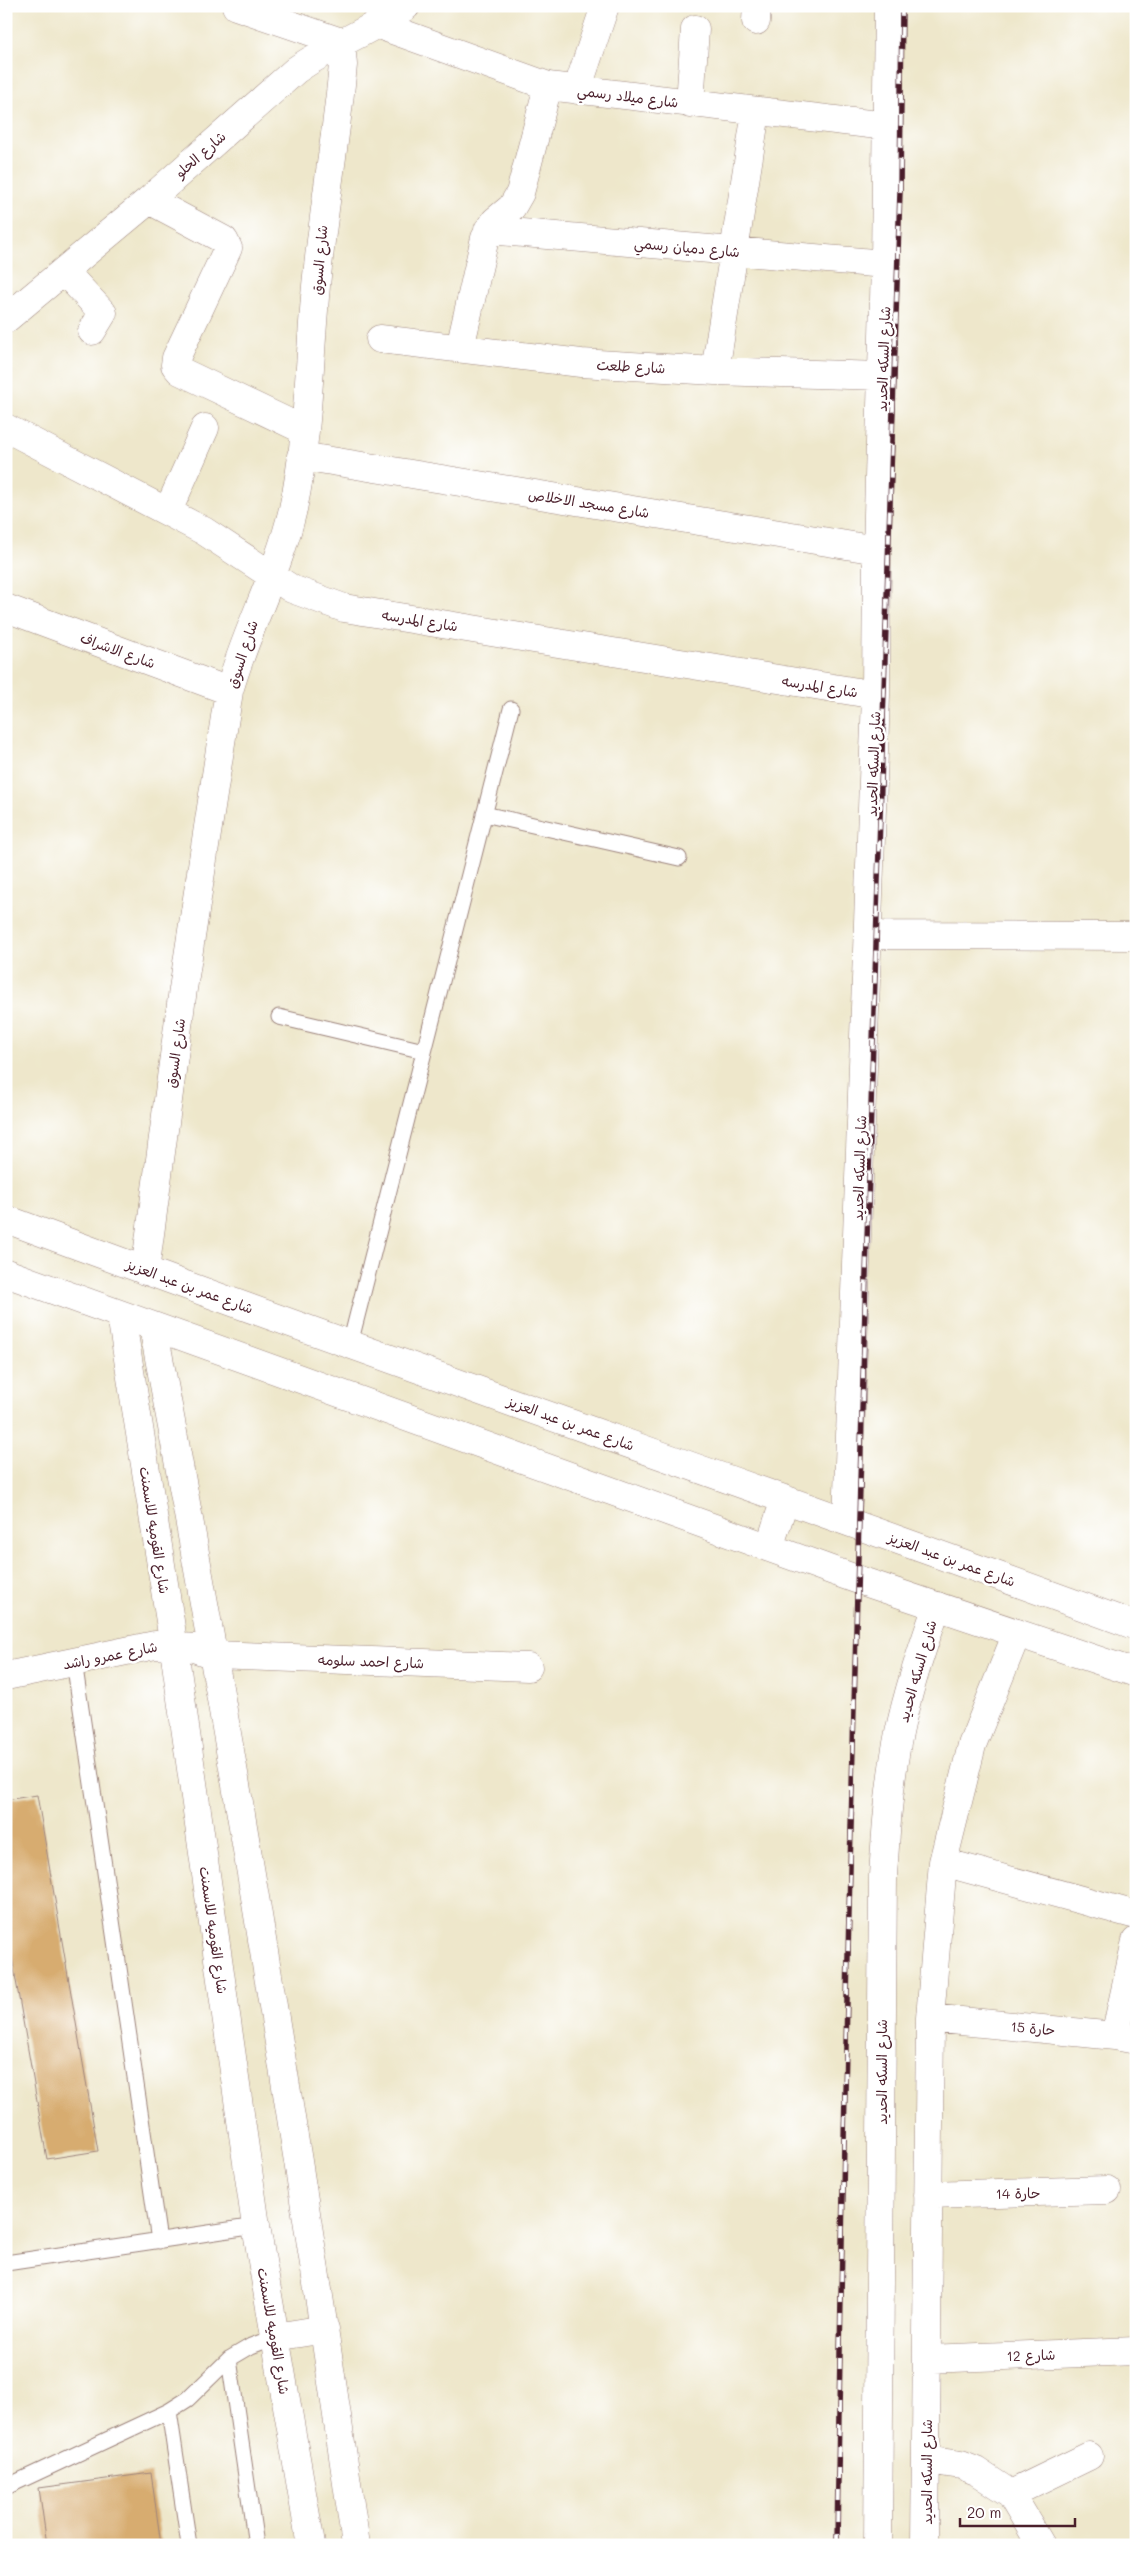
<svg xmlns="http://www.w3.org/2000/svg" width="1142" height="2551" font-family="Mali,'Playpen Sans Arabic',sans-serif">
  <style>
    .building { fill: #d7ac70 }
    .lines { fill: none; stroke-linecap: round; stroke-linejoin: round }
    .lane-casing { stroke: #9c837b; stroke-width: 17 }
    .street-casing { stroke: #9c837b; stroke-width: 29 }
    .secondary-casing { stroke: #9c837b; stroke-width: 29 }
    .lane { stroke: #fff; stroke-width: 15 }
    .street { stroke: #fff; stroke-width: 28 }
    .secondary { stroke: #fff; stroke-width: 28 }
    .rail-casing { stroke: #4a1f2b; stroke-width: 5.5 }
    .rail { stroke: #fff; stroke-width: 4; stroke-dasharray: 11; stroke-linecap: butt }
    .labels { text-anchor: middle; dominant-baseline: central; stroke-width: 5; stroke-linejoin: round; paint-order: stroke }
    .street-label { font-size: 14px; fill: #4a1f2b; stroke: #fff }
  </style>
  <rect width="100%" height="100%" fill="#fff"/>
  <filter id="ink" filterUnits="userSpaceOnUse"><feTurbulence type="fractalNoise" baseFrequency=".02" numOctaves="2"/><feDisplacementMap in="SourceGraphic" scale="10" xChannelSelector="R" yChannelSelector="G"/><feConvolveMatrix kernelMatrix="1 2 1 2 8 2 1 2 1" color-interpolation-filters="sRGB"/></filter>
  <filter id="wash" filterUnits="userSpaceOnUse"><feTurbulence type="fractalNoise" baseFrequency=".0096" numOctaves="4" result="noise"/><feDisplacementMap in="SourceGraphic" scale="20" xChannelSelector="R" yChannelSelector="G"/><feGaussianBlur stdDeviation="1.12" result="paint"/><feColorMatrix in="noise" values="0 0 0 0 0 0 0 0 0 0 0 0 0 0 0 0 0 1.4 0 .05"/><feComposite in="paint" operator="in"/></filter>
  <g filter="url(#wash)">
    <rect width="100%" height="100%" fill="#eee7cb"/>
    <g id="blocks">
      <path class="building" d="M37,1795L98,2151L47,2159L6,1923V1800Z
        M151,2473L161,2545H47L39,2488Z"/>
    </g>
  </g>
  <g filter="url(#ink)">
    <use href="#blocks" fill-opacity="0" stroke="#9c837b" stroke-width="1"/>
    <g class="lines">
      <defs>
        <path id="lane" d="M484,814L679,858
          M279,1017L424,1051
          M350,1344L511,709
          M74,1661L159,2241
          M6,2263L256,2226
          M229,2359L256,2545
          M169,2411L189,2545
          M6,2487L169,2411L188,2399L229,2359L251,2346L275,2337"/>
        <path id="street" d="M756,21L757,6
          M379,25L548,86L886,126
          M577,90L605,6
          M690,104L695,29
          M149,200L224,240L228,248L176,358L175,365L180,371L304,430
          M488,230L885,264
          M64,271L103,313L92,331
          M6,319L149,200L296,70C331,45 371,31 406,6
          M380,339L581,363L715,371L882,376
          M460,348L485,238L495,221L512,207L520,193L548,86
          M715,371L756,112
          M6,428L204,531L292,589L344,608L876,695
          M301,456L877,550
          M168,511L205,428
          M6,608L229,691
          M868,935L1136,936
          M145,1271L183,989L229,691C247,628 278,573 293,509C309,436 309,360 316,286C323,212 336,139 343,65L341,42L236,6
          M847,1521L876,695L877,550L885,264L888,6
          M6,1676L155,1645L194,1648L214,1655L528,1667
          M943,1862L1136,1915
          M930,2018L1115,2036L1136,2040
          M1115,2036L1136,1941
          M928,2195L1107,2190
          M927,2359L1136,2351
          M926,2460L961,2465L976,2471L1011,2494L1041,2545
          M1011,2494L1089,2456
          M878,2545L883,1876C886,1830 889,1784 898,1738C907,1693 922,1649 937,1606
          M925,2545L930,2018L943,1862L972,1745L1017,1633"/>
        <path id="secondary" d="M6,1219C381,1359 760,1488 1136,1626
          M6,1273L856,1579L1136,1673
          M121,1315L170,1621L256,2226L311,2545
          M153,1326C230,1731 297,2137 356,2545
          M769,1548L785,1499
          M275,2337L325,2329"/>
      </defs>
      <use href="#lane" class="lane-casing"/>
      <use href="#street" class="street-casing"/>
      <use href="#secondary" class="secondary-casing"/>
      <use href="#lane" class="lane"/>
      <use href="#street" class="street"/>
      <use href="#secondary" class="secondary"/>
      <defs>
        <path id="rail" d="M837,2545C848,1760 875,975 900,191L902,6"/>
      </defs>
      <use href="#rail" class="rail-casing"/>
      <use href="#rail" class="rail"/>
    </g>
  </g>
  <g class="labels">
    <g class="street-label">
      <text transform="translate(628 96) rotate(7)">شارع ميلاد رسمي</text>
      <text transform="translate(200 154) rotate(-41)">شارع الحلو</text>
      <text transform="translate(687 247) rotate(5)">شارع دميان رسمي</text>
      <text transform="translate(319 260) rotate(-85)">شارع السوق</text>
      <text transform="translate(883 359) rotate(-88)">شارع السكه الحديد</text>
      <text transform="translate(631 366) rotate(3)">شارع طلعت</text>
      <text transform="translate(589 503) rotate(9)">شارع مسجد الاخلاص</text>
      <text transform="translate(420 620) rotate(9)">شارع المدرسه</text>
      <text transform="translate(118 650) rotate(20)">شارع الاشراف</text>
      <text transform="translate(242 654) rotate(-72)">شارع السوق</text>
      <text transform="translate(820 686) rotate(9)">شارع المدرسه</text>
      <text transform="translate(873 764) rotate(-88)">شارع السكه الحديد</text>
      <text transform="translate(175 1053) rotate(-82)">شارع السوق</text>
      <text transform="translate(859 1168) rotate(-88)">شارع السكه الحديد</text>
      <text transform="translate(190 1286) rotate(20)">شارع عمر بن عبد العزيز</text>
      <text transform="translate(571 1423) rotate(20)">شارع عمر بن عبد العزيز</text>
      <text transform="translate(155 1530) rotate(81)">شارع القوميه للاسمنت</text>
      <text transform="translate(952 1559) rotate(20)">شارع عمر بن عبد العزيز</text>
      <text transform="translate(110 1655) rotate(-11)">شارع عمرو راشد</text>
      <text transform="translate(371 1661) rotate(2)">شارع احمد سلومه</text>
      <text transform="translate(917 1671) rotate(-74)">شارع السكه الحديد</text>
      <text transform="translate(214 1930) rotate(82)">شارع القوميه للاسمنت</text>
      <text transform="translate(1033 2028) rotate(5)">حارة 15</text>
      <text transform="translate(881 2072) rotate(-90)">شارع السكه الحديد</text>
      <text transform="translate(1018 2193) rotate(-1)">حارة 14</text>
      <text transform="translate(274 2331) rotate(80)">شارع القوميه للاسمنت</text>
      <text transform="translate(1031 2355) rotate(-2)">شارع 12</text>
      <text transform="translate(926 2472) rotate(-90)">شارع السكه الحديد</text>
    </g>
  </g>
  <rect width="1142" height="2551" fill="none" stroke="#fff" stroke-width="25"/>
  <path d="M960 2518v8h115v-8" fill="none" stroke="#4a1f2b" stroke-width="2.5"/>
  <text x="967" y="2518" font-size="15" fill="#4a1f2b" stroke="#ffffff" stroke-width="4" paint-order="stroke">20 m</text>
</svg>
